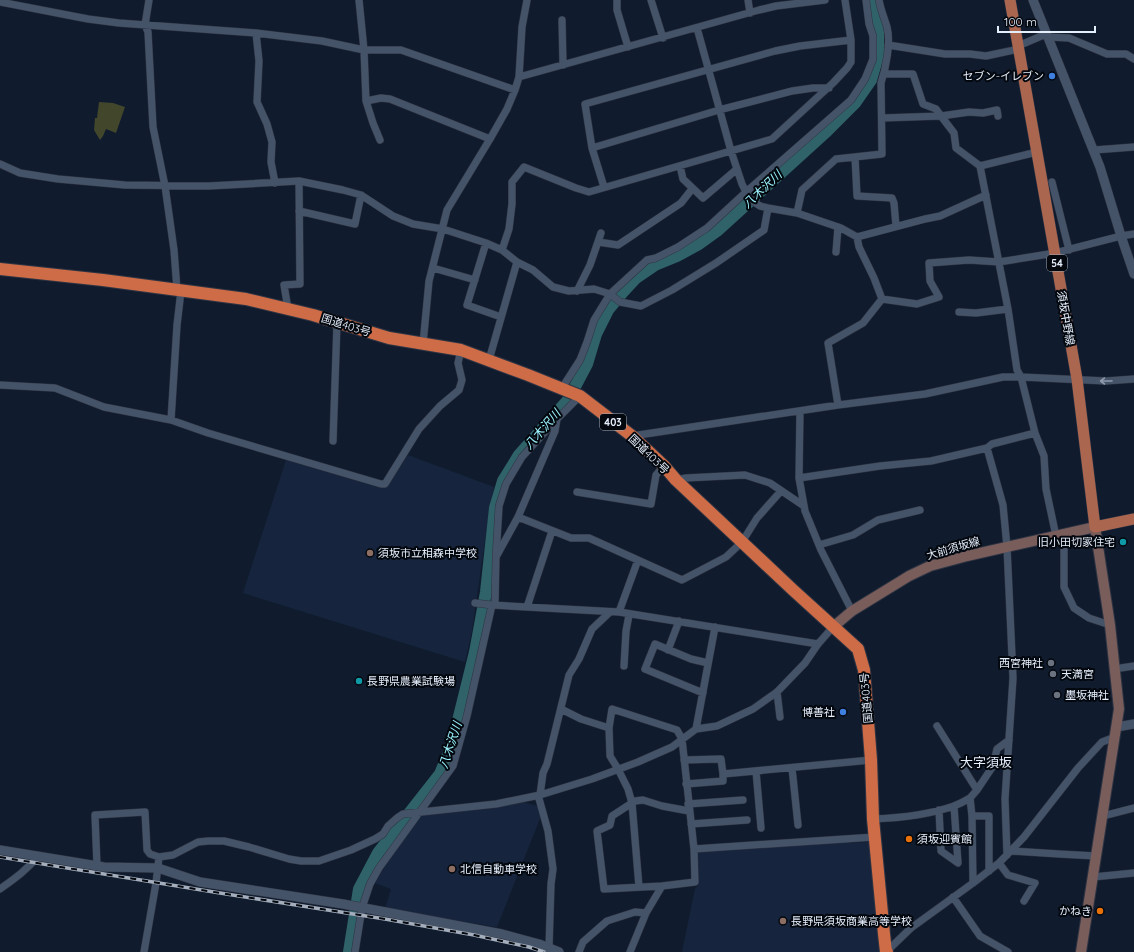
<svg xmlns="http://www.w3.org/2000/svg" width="1134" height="952" font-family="Quicksand,'Noto Sans JP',sans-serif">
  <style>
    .built { fill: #16253d }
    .green { fill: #42462b }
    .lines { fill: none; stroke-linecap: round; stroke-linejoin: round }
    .river { stroke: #2f6369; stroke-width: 12 }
    .minor-casing { stroke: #2f3443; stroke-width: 8 }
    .tertiary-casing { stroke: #2f3443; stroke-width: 10 }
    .secondary-casing { stroke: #2f3443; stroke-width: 12 }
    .primary-casing { stroke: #2f3443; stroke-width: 12 }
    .trunk-casing { stroke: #2f3443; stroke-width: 14 }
    .minor { stroke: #455368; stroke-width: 7 }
    .tertiary { stroke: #455368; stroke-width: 9 }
    .secondary { stroke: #785d5b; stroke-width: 10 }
    .primary { stroke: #ab664f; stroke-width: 11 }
    .trunk { stroke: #cd6c46; stroke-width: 12 }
    .rail-casing { stroke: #a3adbb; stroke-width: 3.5 }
    .rail { stroke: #03070e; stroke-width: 2; stroke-dasharray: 6; stroke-linecap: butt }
    .oneway { stroke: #8d99aa }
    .shop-dot { fill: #3f7fe0; stroke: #03070e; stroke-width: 1.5 }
    .culture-dot { fill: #0f9aa8; stroke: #03070e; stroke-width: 1.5 }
    .education-dot { fill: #8d6e63; stroke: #03070e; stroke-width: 1.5 }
    .worship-dot { fill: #6b7280; stroke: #03070e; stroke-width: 1.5 }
    .food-dot { fill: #e8710a; stroke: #03070e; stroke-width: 1.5 }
    .labels { text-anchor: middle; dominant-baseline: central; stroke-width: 4; stroke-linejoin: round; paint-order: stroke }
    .shield { fill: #03070e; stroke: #a1a9b4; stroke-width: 1 }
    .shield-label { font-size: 10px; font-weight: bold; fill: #e5eefb }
    .poi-label { font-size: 11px; fill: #e5eefb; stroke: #03070e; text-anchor: start }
    .street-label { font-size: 11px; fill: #e5eefb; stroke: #03070e }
    .water-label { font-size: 12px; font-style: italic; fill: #9cf5ff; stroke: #03070e }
    .quarter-label { font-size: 13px; fill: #e5eefb; stroke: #03070e }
  </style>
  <rect width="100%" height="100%" fill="#101c2e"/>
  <path class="built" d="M408,455L494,487L489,513L472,631L465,662L243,593L286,460L378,487L388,484Z
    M523,802L537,806L541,816L497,927L385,909L391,889L375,883L392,855L421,815L487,809Z
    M844,842L850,843L870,842L880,952H682L695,889L699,884L698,852Z"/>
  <path class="green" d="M99,102L113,103L125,107L116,133L106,129L103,136L100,140L94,130L95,118H97Z"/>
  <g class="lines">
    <path class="river" d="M349,952L359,889L378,853L440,774L452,745L475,652L486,592L495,508L503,481L519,455L568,400L587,364L596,334L608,310L623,292L636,278L655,265L677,256L699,244L717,231L827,131L855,103L871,80L878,56V32L874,0"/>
    <defs>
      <path id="minor" d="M149,0L145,25L148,32L153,127L165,186L174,250L177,290
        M359,0L364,50L366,101L373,123L380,140
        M617,0V10L628,47
        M651,0L663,38
        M748,0L750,13
        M0,2L88,19L119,23L256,33L322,41L364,50H401L515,90
        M562,20L563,65
        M697,28L731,151L742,184L746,192L754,202L760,206L768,208L797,213L841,228L857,237L859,247L874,278L882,299L863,323L828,343L838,405
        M256,33L259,61L257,102L267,124L272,142L271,162L275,183
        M1048,37L1069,38L1107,54H1126L1134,59
        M888,45L945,54H970L986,56L1019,49
        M1018,46L1046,34
        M884,74H913L923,104L936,109L941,116L969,112L983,113L997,110L998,116
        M519,77L759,10L776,6L825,0
        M366,101L381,98L390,99L490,139
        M882,118L941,116L954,133L956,148L980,166L1008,309L1017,370L1021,377L1035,433L1044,456L1046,489L1056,536
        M592,148L719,110L792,91L813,88H829
        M1094,150L1134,147
        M855,157L857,196L892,198L894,203L896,226
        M0,164L20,173L58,179L125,185L209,186L299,181L343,190L361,195L393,216L413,224L443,229L486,243L502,250L517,262L489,360
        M680,166L683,179L703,198L737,169
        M980,166L1037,152
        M1052,182L1069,250
        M604,187L592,148L585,104L775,51L800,46L851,40
        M768,208L764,230L716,263L672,290L641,306L620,302L610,294L647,260L656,258L678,247L707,228L746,192L851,100L865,79L873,59V36L869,24L866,0
        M299,211L355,224L361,195
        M797,213L802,190L836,159L882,154L881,83C886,68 891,42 887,27C884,17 881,11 879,0
        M857,237L925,219L940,216L986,195
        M598,242L618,245L681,203L692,189
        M486,243L467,305L501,317
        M502,250L509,229L512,204V182L524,167L576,188L589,192L772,139L833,83L847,68L851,62V40L845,0
        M836,252L838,227
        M517,262L533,270L553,287L569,291L594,289L610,294L594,320L587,342L580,360L562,388
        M433,268L475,280
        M577,291L590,265L601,233
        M882,299L917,304L939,297L930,281L929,263L969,260L999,262L1055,253L1121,236L1134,234
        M288,309L284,285L300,284L299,181
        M959,312L976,313L1008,309
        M423,344L429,281L447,210L490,139L507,109L515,90L519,77L522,27L527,0
        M0,385L55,388L104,407L171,420L208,433L381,484H385L419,429L440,406L459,390L462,380L458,363L461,350
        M580,396L557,419L555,431L518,517L571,538H589L682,580L726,557L742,542L757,518L781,491
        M800,411L799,478L805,511L821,550L852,611
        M171,420L177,325L181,291
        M632,436L838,405L925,394L1003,377H1021L1106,381L1134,379
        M333,441L337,323
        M987,448L1003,505L1007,547L1013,678L1005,799L1007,855
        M799,478L880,466L931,461L987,448L992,444L1035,433
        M676,480L686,478L745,475L770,483L804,506
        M577,492L651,504L656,475L664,466
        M1064,534V587L1074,608L1089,618L1110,625
        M819,545L853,535L878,520L920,510
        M496,557L499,506L506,484L522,457L557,419
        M475,603L492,605L619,612L818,644
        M495,605L496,557L518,517
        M527,607L552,531
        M619,612L638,560
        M668,650L679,621
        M624,666L626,631L629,615
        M1114,669L1134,666
        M777,692L780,717
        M703,693L645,669L655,644L691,659L708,663
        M561,709L581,719L609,728
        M937,726L977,790L970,798L972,816L973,883
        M696,729L715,627
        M684,760L721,759L723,774
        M792,768L798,825
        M756,771L761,828
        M686,784L723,781V774L871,760
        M977,790L993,766L997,749L1009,740
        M538,795L548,831L553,869L551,884L549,948
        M540,795L543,773L547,764L569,675L579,659L592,629L610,612
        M688,804L743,800
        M939,810L941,851L958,863L954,806
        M972,816H989V871
        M1103,816L1134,808
        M873,819C900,818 928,815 954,806C959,804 965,801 970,798
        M691,824L747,820
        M694,849L875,837
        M1012,851L1059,854L1096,856
        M999,863L1008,875L1035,883L1024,901
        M97,866L95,815L145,812L147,850L150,854L159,857L173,855L198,842L208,841H224L249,847L289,859L301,861H319L351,850L375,839L383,834L388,826L397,818L403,814L496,804L540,795L592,779L638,762L672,747L696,729L717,726L753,709L777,692L805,663L818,644L833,627
        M1093,877L1134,873
        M662,886L604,889L597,831L610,825L612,816L635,801L643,800L662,806L689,811
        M0,889C14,879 27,870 38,856
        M953,897L980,936L1008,952
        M144,952L156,883L159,857
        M355,952L362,908L370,884L379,868L453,766L467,716L492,605
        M579,952L583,942L607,921L635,912L646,913
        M630,952L646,913L662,886L695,882L694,849L682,739L677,730L612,709L609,728L610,756L618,769L628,789L632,803L639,887
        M886,952L911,928L973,883L999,863L1024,837L1078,768L1102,742L1115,737"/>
      <path id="tertiary" d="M1033,0L1100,167L1121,236L1134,274
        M1117,727L1134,724
        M0,850L104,867L158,868L200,882L343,904L502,934L539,944L559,952"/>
      <path id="secondary" d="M833,627L852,611L909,576L930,566L967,556L1095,527L1110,625L1119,709L1081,952"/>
      <path id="primary" d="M1010,0L1077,379L1095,527L1134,519"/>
      <path id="trunk" d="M0,269L103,280L246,299L313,315L389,338L461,350L528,375L580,396L632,436L664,466L676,480L793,590L858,649L864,670L871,760L873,819L884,934L886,952H887"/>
    </defs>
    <use href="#minor" class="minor-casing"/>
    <use href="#tertiary" class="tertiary-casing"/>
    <use href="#secondary" class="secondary-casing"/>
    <use href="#primary" class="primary-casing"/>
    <use href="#trunk" class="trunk-casing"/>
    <use href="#minor" class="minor"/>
    <use href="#tertiary" class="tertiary"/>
    <use href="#secondary" class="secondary"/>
    <use href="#primary" class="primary"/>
    <use href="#trunk" class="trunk"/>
    <defs>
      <path id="rail" d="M0,857L220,893L385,919L474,935L529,947L544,952"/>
    </defs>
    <use href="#rail" class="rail-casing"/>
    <use href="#rail" class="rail"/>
  </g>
  <defs><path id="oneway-shaft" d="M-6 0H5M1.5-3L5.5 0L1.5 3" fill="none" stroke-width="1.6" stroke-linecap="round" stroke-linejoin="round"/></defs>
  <use class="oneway" href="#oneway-shaft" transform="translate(1106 381) rotate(-180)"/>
  <g class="shop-dot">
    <circle cx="1052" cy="76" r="4"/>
    <circle cx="843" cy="712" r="4"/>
  </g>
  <g class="culture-dot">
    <circle cx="1123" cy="542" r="4"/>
    <circle cx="359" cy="681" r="4"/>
  </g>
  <g class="education-dot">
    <circle cx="370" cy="553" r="4"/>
    <circle cx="452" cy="869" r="4"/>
    <circle cx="783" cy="921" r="4"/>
  </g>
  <g class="worship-dot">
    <circle cx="1051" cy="663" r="4"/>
    <circle cx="1053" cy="674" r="4"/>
    <circle cx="1057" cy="695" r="4"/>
  </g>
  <g class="food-dot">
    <circle cx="909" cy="839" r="4"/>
    <circle cx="1100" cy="911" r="4"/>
  </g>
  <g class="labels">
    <g class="shield">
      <rect x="1047" y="255" width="20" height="16" rx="3"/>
      <rect x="600" y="414" width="26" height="16" rx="3"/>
    </g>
    <g class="shield-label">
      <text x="1057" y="263">54</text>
      <text x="613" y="422">403</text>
    </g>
    <g class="poi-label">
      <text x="1044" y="76" text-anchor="end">セブン-イレブン</text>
      <text x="1115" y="542" text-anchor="end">旧小田切家住宅</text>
      <text x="378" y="553">須坂市立相森中学校</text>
      <text x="1043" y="663" text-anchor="end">西宮神社</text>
      <text x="1061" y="674">天満宮</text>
      <text x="367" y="681">長野県農業試験場</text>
      <text x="1065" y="695">墨坂神社</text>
      <text x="835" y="712" text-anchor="end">博善社</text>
      <text x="917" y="839">須坂迎賓館</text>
      <text x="460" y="869">北信自動車学校</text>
      <text x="1092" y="911" text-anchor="end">かねき</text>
      <text x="791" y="921">長野県須坂商業高等学校</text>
    </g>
    <g class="street-label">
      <text transform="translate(1066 318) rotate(80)">須坂中野線</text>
      <text transform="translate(346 325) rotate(17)">国道403号</text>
      <text transform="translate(649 454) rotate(44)">国道403号</text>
      <text transform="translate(953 548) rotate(-16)">大前須坂線</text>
      <text transform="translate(866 698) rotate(-95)">国道403号</text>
    </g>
    <g class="water-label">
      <text transform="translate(762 189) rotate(-43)">八木沢川</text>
      <text transform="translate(542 429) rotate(-49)">八木沢川</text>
      <text transform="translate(450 745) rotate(-72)">八木沢川</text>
    </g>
    <g class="quarter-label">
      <text x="986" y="762">大字須坂</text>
    </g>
  </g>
  <path d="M998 26v6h97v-6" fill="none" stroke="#e5eefb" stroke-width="2"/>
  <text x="1004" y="26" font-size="12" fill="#e5eefb" stroke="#03070e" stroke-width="3" paint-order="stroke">100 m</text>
</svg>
